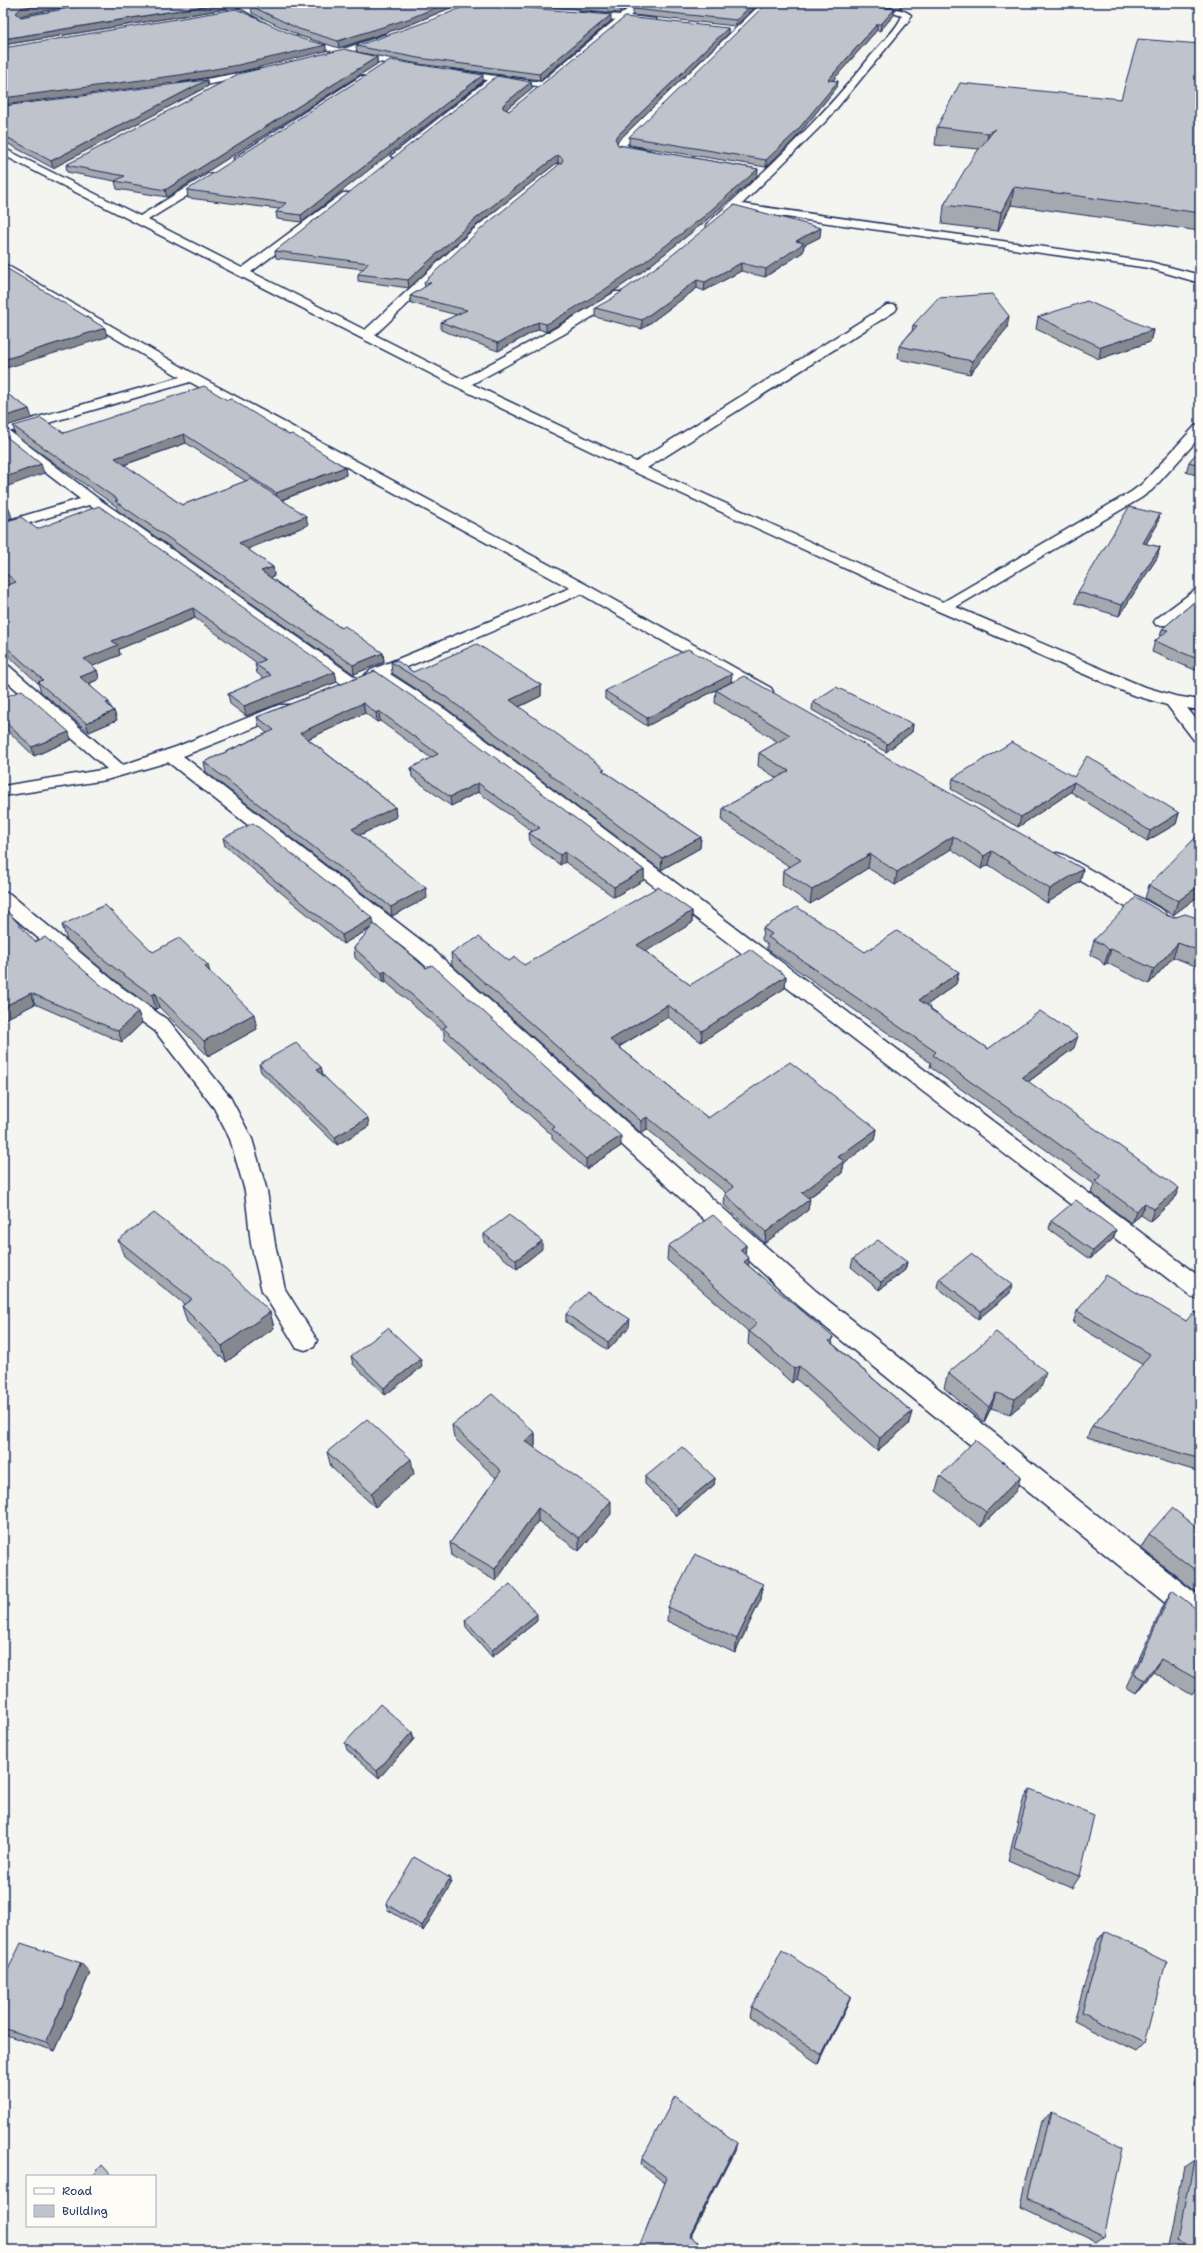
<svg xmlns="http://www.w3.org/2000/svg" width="1203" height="2253" font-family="'Shantell Sans',sans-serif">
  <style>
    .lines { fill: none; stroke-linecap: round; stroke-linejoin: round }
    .minor-casing { stroke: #1b2f5e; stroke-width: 3 }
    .major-casing { stroke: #1b2f5e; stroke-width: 3 }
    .minor { fill: #fdfcf7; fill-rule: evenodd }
    .major { fill: #fdfcf7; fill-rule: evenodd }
    .wall { fill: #a4a8af; stroke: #1b2f5e; fill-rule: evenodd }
    .shaded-wall { fill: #86888f; stroke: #1b2f5e }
    .building { fill: #bfc3cc; stroke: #1b2f5e }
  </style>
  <rect width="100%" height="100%" fill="#f4f4f1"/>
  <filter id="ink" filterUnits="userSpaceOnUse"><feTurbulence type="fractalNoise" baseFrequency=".025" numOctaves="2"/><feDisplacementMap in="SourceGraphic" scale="8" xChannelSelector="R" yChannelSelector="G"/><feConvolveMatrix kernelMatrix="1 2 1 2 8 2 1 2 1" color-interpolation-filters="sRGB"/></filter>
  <g filter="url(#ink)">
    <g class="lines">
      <defs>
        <path id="minor" d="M217,3H228L265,23L258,25Z
          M635,3H644L630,16L656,19V23L624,21L545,87L497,81L400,158L396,159L391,156L487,80L451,74V70L541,82L615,20L582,17L578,14L579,12L620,15Z
          M762,3H771L626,145L654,152V156L618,150L616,144L617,142Z
          M814,3C833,3 899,3 911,15L908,22L827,120L742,204L1150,262L1200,275V283L1149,268L735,210L716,227H708L706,225L708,223C767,170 825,115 874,52C883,41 897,29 902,16L890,12L818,6Z
          M298,36L364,53L416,63L421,66L416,69L363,59L295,41L294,39Z
          M361,76L364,77V81L243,160H235L234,158Z
          M3,148L140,216L208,174H216V178L148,220L242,268L343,193H351V197L251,272L365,330L474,229L553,164H561V168L482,233L375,335L462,379L556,328L615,292H623L625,295L623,298L564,334L472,384L636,462L887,305H895L897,308L895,311L647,468L943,602L1131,492L1142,484L1195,426L1200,425V437L1152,490L1141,498L956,607L1142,686L1175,696L1200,700V710L1187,708L1200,724V741L1194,740L1167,705L1130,694L938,611L632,471L457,387L3,155Z
          M3,263L196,375L587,585L771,688L773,692L771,696H759L581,594L390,674L446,710L1200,1277V1300L1192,1297L434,718L376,679H367L365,675L371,670L570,588L190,382L20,431H10L8,428L10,425L180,377L3,271Z
          M3,429L8,430L96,497L358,679L360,683L358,687H346L89,505L3,531V522L80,499L3,440Z
          M1200,588V601L1168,625H1156L1154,622L1156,619L1195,590Z
          M3,664L9,666L123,765L176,747L279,705H291L293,709L291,713L183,756L432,949L816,1291L1200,1597V1627L1190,1623L798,1305L418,959L168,762L106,780L3,796V786L107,769L3,678Z
          M1057,853L1064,855L1164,911L1167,916L1164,921L1157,922L1150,921L1050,863L1048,859L1050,855Z
          M3,892L10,894L120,986L169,1021L230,1097L252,1139L267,1191L275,1244L285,1289L317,1340L314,1347L305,1350L296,1347L262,1291L251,1244L245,1191L230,1139L214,1108L155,1031L106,996L3,908Z"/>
        <path id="major" d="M384,35L387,36V40L323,61L315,59Z
          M261,69L264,70V74L179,90L174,87L179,84Z"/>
      </defs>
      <use href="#minor" class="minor-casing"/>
      <use href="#major" class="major-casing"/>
      <use href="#minor" class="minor"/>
      <use href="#major" class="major"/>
    </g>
    <path class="wall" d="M3,3H86L23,15L21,17L96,3H462L409,25L339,48L300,36L252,13L251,6L273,3L239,7L224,3L225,9L3,45Z
      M504,3H633L620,13Z
      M639,3H760L735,26L633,15V9Z
      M858,3H905L900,9Z
      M894,15L880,31L877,30L833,80L838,81L837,87L794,140L766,167L629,145V137Z
      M611,21L540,80L419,64L357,52L377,57V64L167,197L117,189L115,181L67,172L66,165L357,52L356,46Z
      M728,28V34L617,142L618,145L758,169L757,176L702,224L643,271L601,300L551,329L546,332L539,329L498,351L441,330V322L457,315L411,303L410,296L425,287L424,282L560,164L558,162L473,228L409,288L358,281V274L363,269L276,258L275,251L531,82L532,88L506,109L509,111Z
      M1200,44V231L1011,205L998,231L942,224L944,205L979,149L935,145L937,127L1121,99Z
      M483,81L302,222L277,219L276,212L279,209L188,198L187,190Z
      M208,86L53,168L3,141V106Z
      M820,237L804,245L803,252L765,277L741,271L704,291L697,288L642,329L595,317V308Z
      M1038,317L1153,330L1150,342L1099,359L1036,329Z
      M913,325L1007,328L970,374L898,359L899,346L912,331Z
      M227,400L289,435L345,467L346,475L282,500L308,525L247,549L273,567L274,576L270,577L341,628L383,653L384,662L354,674L117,510V507L15,435L13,426L64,433ZM186,443L246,481L182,505L124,465Z
      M1200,449V476L1186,472L1189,462Z
      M1160,514L1157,525L1146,544L1160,547L1157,558L1119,616L1075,603L1078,592Z
      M3,522L37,529L335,672L337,682L246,716L230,704L228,694L264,679L257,673L255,664L257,663L195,618L119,649L120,655L92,666L97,670L99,679L89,684L111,707L114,711L117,720L89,732L41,692L38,683L3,651V587L10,584L3,578Z
      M1200,597V672L1152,652L1155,641L1160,637L1162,629Z
      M391,662L413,672L541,685V696L519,707L605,772L701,837L700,848L661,870L447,709L392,673Z
      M375,671L644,870V880L614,897L565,862L560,865L530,843L529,833L532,831L478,792L451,806L412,777L411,768L431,758L380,721L377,722L365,713L308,739L395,807L396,817L360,835L427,898L392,916L206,772L204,762L267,733L259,726L257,717Z
      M731,682L1083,869L1080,882L1047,903L989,865L981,869L951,849L895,885L868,868L810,904L782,885L783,871L790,867L722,821L723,808L777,778L758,766L759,753L778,742L715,703L716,690L647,726L605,699V691Z
      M3,698L71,740L34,756L3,726Z
      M813,702L913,724L912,732L886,752L812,710Z
      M1074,777L1179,813L1176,824L1147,841L1071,792L1018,827L951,789L953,778Z
      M223,838L374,924L621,1146L586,1169L552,1139V1135L444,1039V1032L386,982L384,983L355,958L354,948L370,929L343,944L225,846Z
      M1149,885L1200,895L1173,915L1145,898Z
      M692,911V923L645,951L690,985L786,976L785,988L701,1042L668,1017L619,1047L708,1118L877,1129L875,1140L844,1163L842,1173L809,1198L808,1210L765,1243L724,1205L725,1194L726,1193L647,1129L641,1133L452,965L451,953L509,961L524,965Z
      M1168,916L1200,919V968L1173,957L1149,984L1107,963L1104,965L1100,960L1090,955L1094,940Z
      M62,925L153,952L210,972L257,1029L208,1056L159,1007L156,1010L121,985L67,940Z
      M763,928L865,952L959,972L956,984L927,1005L931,1008V1010L988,1049L1074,1048L1028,1082L1174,1200L1150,1221L1141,1215L1131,1223L1091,1193L1094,1184L930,1067L931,1063L767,949V944L762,940Z
      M35,942L102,986L138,1012L142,1023L122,1042L35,1004L3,1020Z
      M259,1064L321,1067L323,1075L369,1126L337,1145L261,1072Z
      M1051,1221L1116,1230L1113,1239L1090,1259L1049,1229Z
      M484,1234L542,1249L517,1269L484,1242Z
      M118,1240L270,1312L274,1328L226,1362L187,1322L182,1306L184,1304L124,1256Z
      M746,1245L745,1254L749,1266L832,1343L912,1412L908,1425L877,1451L796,1379L792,1383L748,1344L749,1332L667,1260L668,1246Z
      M853,1259L907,1262L905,1270L879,1290L851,1267Z
      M939,1279L1010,1293L978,1319L937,1287Z
      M1077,1311L1186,1321L1200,1316V1472L1087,1438L1092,1426L1115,1401L1143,1365L1073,1323Z
      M566,1314L629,1327L608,1350L566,1322Z
      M351,1356L422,1367L385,1395L353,1364Z
      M948,1373L1041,1388L1010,1414L991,1408L984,1422L944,1388Z
      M452,1425L535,1433V1446L534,1447L611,1514L579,1551L538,1521L496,1581L452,1556L450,1543L496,1478L454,1438Z
      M327,1452L414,1474L375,1507L331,1467Z
      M940,1476L1016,1491L981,1527L936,1491Z
      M645,1477L715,1478L714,1485L677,1516L645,1484Z
      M1200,1529V1595L1141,1548L1149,1534Z
      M763,1584L761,1599L735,1653L667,1621L668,1607Z
      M1172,1590L1198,1614L1200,1615V1683L1192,1695L1153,1672L1136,1693L1126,1687L1164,1604Z
      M465,1620L537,1621L492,1657L466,1627Z
      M412,1732L414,1739L379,1778L347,1750L345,1743Z
      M1030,1789L1080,1876L1072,1888L1008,1860L1023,1801Z
      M450,1878L451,1884L423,1931L388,1910L386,1904Z
      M1105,1931L1145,2043L1136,2052L1074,2021L1097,1942Z
      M90,1973L55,2051L3,2034V1980Z
      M851,1996L847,2006L819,2064L750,2017L752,2007Z
      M1200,2054V2089L1194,2086Z
      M1050,2112L1104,2236L1096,2242L1021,2206L1042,2121Z
      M735,2150L690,2238L698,2242L695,2250H639V2247L665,2183L641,2165L642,2159Z
      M1194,2161L1200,2250H1177L1169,2246L1184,2168Z"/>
    <path class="shaded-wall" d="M50,3H86L23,15L18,19L16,13L21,8Z
      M224,3L225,9L3,45V39Z
      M239,3H276L239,7Z
      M447,3H462L409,25L339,48L338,41Z
      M625,3H633L620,13V7Z
      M754,3H760L735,26L736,20Z
      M900,3H905L900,9Z
      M895,9L894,15L880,31L881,24Z
      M611,15V21L540,80L539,74Z
      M877,24V30L828,86V80Z
      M728,28V34L615,144V138Z
      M326,45V51L239,72L181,82L3,105V98Z
      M377,57V64L167,197L165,190Z
      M483,75V81L302,222L301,215Z
      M207,80L208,86L53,168L51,161Z
      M838,81L837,87L794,140L766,167V160Z
      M531,82L532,88L503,112V105Z
      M995,129L986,150L988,133Z
      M558,155V162L473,228L409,288L408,280L473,221Z
      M758,169L757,176L702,224L643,271L601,300L546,332V324Z
      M1014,187L1011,205L998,231L1001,212Z
      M821,228L820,237L804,245L803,252L765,277L766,269L796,241Z
      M741,263V271L704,291L705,282Z
      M697,280V288L642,329V320Z
      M1009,316L1007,328L970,374L972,361Z
      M538,322L539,329L498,351V343Z
      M105,328L107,337L3,369V360Z
      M1153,330L1150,342L1099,359L1101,347Z
      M29,409L32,418L3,427V417Z
      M184,434L186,443L117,467L115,458Z
      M41,464L44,473L3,488V478Z
      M345,467L346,475L278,501L276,493Z
      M9,508L12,518L3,521V511Z
      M1160,514L1157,525L1140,554L1143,543Z
      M306,516L308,525L240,552L239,543Z
      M1160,547L1157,558L1119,616L1122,605Z
      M273,567L274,576L263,580L261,571Z
      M193,608L195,618L119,649L120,655L86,669L84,659L112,641Z
      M383,653L384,662L354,674L353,665Z
      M97,670L99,679L83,686L80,677Z
      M335,672L337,682L246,716L244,706Z
      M732,674L731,682L647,726V718Z
      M541,685V696L510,711V700Z
      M109,702L112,712L106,703Z
      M363,703L365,713L301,742L300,733Z
      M114,711L117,720L89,732L86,723Z
      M379,711L380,721L377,722L376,713Z
      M913,724L912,732L886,752L887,744Z
      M69,732L71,740L34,756L32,747Z
      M1074,782L1071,792L1018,827L1021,817Z
      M478,783V792L451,806L450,797Z
      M395,807L396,817L354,838L352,829Z
      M1179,813L1176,824L1147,841L1150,831Z
      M953,836L951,849L895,885L897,872Z
      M701,837L700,848L661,870L662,858Z
      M992,851L989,865L981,869L984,856Z
      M565,852V862L560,865V855Z
      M870,854L868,868L810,904L812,890Z
      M1083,869L1080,882L1047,903L1050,889Z
      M644,870V880L614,897V887Z
      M1200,885V895L1173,915L1178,901Z
      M426,888L427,898L392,916L391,907Z
      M692,911V923L637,957V945Z
      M373,918L374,926L343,944L342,935Z
      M1178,943L1173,957L1149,984L1154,969Z
      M1111,949L1107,963L1104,965L1109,950Z
      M208,965L212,980L205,967Z
      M385,971L386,982L384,983L382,973Z
      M959,972L956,984L917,1012L919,1000Z
      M786,976L785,988L701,1042L702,1031Z
      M31,993L35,1004L3,1020V1007Z
      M155,993L159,1007L156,1010L152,995Z
      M668,1005V1017L610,1052V1040Z
      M138,1012L142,1023L122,1042L118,1031Z
      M254,1014L257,1029L208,1056L204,1041Z
      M1078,1036L1074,1048L1018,1089L1022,1077Z
      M321,1067L323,1076L317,1070Z
      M647,1117V1129L641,1133V1121Z
      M368,1118L369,1126L337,1145L335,1137Z
      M877,1129L875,1140L844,1163L842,1173L800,1204L802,1193L838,1157Z
      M621,1136V1146L586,1169V1159Z
      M1179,1188L1174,1200L1150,1221L1154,1209Z
      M810,1199L808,1210L765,1243L766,1232Z
      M1145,1203L1141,1215L1131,1223L1136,1211Z
      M1116,1230L1113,1239L1090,1259L1093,1251Z
      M542,1241V1249L517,1269L516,1260Z
      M746,1245L745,1258L740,1250Z
      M749,1258L748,1272L744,1262Z
      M907,1262L905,1270L879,1290L881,1282Z
      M1012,1285L1010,1293L978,1319L981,1311Z
      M270,1312L274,1328L226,1362L222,1346Z
      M630,1319L629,1327L608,1350V1342Z
      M833,1337L831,1351L829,1341Z
      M421,1359L422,1367L385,1395L384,1388Z
      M799,1366L796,1379L792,1383L794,1369Z
      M1046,1372L1041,1388L1010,1414L1015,1399Z
      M996,1393L991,1408L984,1422L989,1407Z
      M912,1412L908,1425L877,1451L880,1438Z
      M535,1433V1446L526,1454L525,1441Z
      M411,1459L414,1474L375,1507L371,1493Z
      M1021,1476L1016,1491L981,1527L986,1512Z
      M715,1478L714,1485L677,1516L678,1508Z
      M611,1501V1514L579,1551V1538Z
      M538,1508V1521L496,1581L495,1569Z
      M763,1584L761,1599L735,1653L737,1639Z
      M537,1614V1621L492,1657V1650Z
      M1161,1659L1153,1672L1136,1693L1144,1680Z
      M412,1732L414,1739L379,1778L377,1771Z
      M450,1878L451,1884L423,1931L422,1926Z
      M81,1963L90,1973L55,2051L46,2042Z
      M851,1996L847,2006L819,2064L822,2055Z
      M737,2143L735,2150L687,2243L689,2237Z"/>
    <path class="building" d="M3,3H50L21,8L16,13L21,17L96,3H223L3,39Z
      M275,3H447L408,19L338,41L299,29L251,6Z
      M472,3L611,15L539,74L418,58L356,46L437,18Z
      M573,3H625L620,7Z
      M639,3H754L736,20L633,9Z
      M767,3H844L895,9L881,24H877L828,80L838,81L795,133L766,160L629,137Z
      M236,9L302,39L326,45L238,65L180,75L3,98V48Z
      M625,17L728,28L615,138L618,145L758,169L703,217L643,263L601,292L551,322L546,324L538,322L498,343L441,322L467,310L410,296L431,283L424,282L483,227L562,162L563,159L558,155L473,221L408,280L358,274L369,263L275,251L497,76L531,82L503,105V108L509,111Z
      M1138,39L1200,44V213L1014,187L1001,212L944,205L972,158L995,129L988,133L937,127L960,83L1121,99Z
      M344,49L377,57L165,190L115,181L125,176L66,165L238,74Z
      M390,60L483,75L301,215L276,212L286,203L187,190Z
      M207,80L51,161L3,135V106Z
      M734,205L821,228L796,241L804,243L766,269L741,263L705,282L697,280L642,320L595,308L611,299L666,260Z
      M3,266L105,328L3,360Z
      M992,294L1009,316L972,361L899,346L917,326L913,325L938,298Z
      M1087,301L1153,330L1101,347L1038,317Z
      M204,386L227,400L231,399L289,435L292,434L345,467L276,493L184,434L115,458L182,505L251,479L306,516L239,543L273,567L261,571L341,628L345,626L383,653L353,665L115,501L118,500L13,426L41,418L64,433Z
      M3,391L29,409L3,417Z
      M3,434L41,464L3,478Z
      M1200,449V465L1189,462Z
      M3,504L9,508L3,511Z
      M99,506L335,672L244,706L228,694L271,675L255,664L265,660L193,608L112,641L118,645L84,659L97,670L80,677L109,702L106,703L114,711L86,723L38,682L43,680L3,644V587L16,582L3,571V522L21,517L37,529Z
      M1129,507L1160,514L1143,543L1160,547L1122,605L1078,592Z
      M1200,597V660L1155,641L1168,630L1162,629Z
      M477,644L541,685L510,700L605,769L602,770L701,837L662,858L446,697L391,662L396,660L413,672Z
      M688,649L732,674L647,718L605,691Z
      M375,671L432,710L644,870L614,887L565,852L560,855L529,833L540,828L478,783L450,797L411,768L438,754L379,711L376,713L363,703L300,733L395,807L352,829L426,888L391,907L204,762L274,730L257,717Z
      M744,676L1083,869L1050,889L992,851L984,856L953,836L897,872L870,854L812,890L783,871L801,860L723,808L789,771L759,753L790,735L716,690Z
      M836,687L913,724L887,744L813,702Z
      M22,690L69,732L32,747L3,720V698Z
      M1012,742L1074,777L1087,756L1179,813L1150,831L1074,782L1021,817L953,778Z
      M253,823L373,918L342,935L223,838Z
      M1200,833V885L1178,901L1149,885Z
      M658,887L692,911L637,945L690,985L750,949L786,976L702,1031L668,1005L610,1040L708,1118L790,1062L877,1129L838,1157L844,1161L802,1193L810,1199L766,1232L725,1194L734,1187L647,1117L641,1121L451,953L479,937L509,961L515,957L524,965Z
      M1136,897L1168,916L1176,917L1185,914L1200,919V951L1178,943L1154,969L1111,949L1109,950L1104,945L1094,940Z
      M105,905L153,952L179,938L208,965L205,967L254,1014L204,1041L155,993L152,995L117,970L62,925Z
      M797,907L865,952L897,931L959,972L919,1000L931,1008L930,1009L988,1049L1040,1011L1078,1036L1022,1077L1179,1188L1154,1209L1145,1203L1136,1211L1095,1181L1102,1175L933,1055L936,1052L768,937L772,934L763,928Z
      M7,911L35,942L45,937L102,986L138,1012L118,1031L31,993L3,1007V913Z
      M374,924L426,968L432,965L621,1136L586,1159L552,1129L555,1127L443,1028L447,1026L385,971L382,973L354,948Z
      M296,1043L321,1067L317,1070L368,1118L335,1137L259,1064Z
      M1076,1200L1116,1230L1093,1251L1051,1221Z
      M154,1213L226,1269L270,1312L222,1346L182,1306L192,1299L118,1240Z
      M509,1215L542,1241L516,1260L484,1234Z
      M713,1215L746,1245L740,1250L749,1258L744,1262L833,1337L829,1341L912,1412L880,1438L799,1366L794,1369L749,1331L757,1324L668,1246Z
      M878,1240L907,1262L881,1282L853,1259Z
      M971,1254L1012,1285L981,1311L939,1279Z
      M1106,1275L1186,1321L1194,1312L1200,1316V1459L1092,1426L1115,1401L1150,1354L1077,1311Z
      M587,1292L630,1319L608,1342L566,1314Z
      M388,1328L421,1359L384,1388L351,1356Z
      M996,1332L1046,1372L1015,1399L996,1393L989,1407L948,1373Z
      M492,1394L535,1433L525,1441L611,1501L579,1538L538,1508L495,1569L450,1543L501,1471L452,1425Z
      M367,1419L411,1459L371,1493L327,1452Z
      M975,1440L1021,1476L986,1512L940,1476Z
      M682,1447L715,1478L678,1508L645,1477Z
      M1172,1508L1200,1529V1574L1149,1534Z
      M695,1554L763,1584L737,1639L668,1607Z
      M510,1584L537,1614L492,1650L465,1620Z
      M1172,1590L1199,1611L1197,1614L1200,1615V1681L1161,1659L1144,1680L1134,1674Z
      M380,1704L412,1732L377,1771L345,1743Z
      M1030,1789L1094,1815L1080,1876L1014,1848Z
      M414,1857L450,1878L422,1926L386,1904Z
      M1105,1931L1166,1962L1145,2043L1082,2012Z
      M21,1943L81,1963L46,2042L3,2028V1980Z
      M782,1950L851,1996L822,2055L752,2007Z
      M675,2096L737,2143L689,2237L698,2242L694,2250H643L639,2247L667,2178L642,2159Z
      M1050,2112L1123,2148L1104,2236L1029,2199Z
      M1194,2161L1200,2163V2250L1179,2240Z
      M102,2165L112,2176H93Z"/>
  </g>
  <rect width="1203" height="2253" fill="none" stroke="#fdfcf7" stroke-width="16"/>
  <rect x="8" y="8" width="1187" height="2237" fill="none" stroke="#1b2f5e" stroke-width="1.5" filter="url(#ink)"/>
  <rect x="26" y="2175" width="130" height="52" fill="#fdfcf7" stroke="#a3aaba"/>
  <rect x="34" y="2188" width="20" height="6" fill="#fdfcf7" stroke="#a3aaba"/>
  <text x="62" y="2195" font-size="12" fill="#1b2f5e">Road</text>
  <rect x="34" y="2205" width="20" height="12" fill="#bfc3cc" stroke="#a3aaba"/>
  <text x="62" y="2215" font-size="12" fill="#1b2f5e">Building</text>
</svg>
